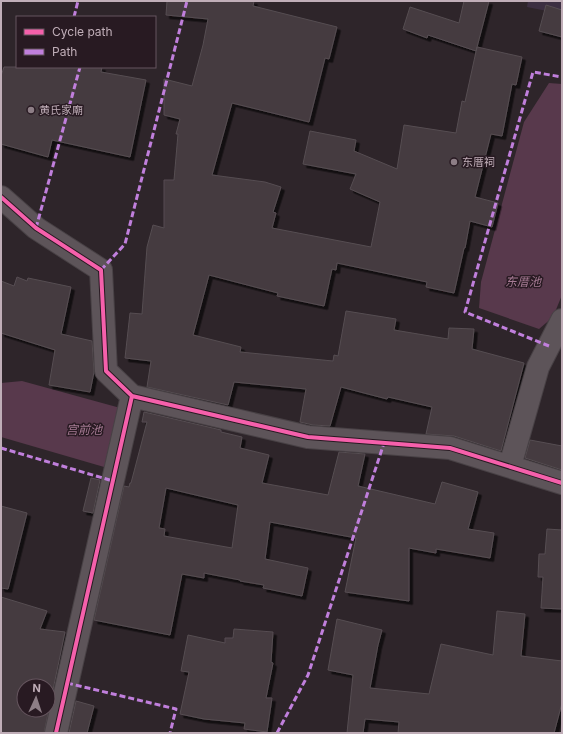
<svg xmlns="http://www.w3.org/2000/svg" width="563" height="734" font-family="Inter,'Noto Sans SC',sans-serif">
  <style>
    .green { fill: #3c2f42 }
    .water { fill: #58394c }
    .building { fill: #443b3f; stroke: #564d52; fill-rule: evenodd; filter: url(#shadow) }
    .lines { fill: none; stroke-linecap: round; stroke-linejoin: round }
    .minor-casing { stroke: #484145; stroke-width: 24 }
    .minor { stroke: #5d5459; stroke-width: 22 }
    .quiet { stroke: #c07fdc; stroke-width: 3; stroke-dasharray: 6 3; stroke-linecap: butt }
    .cycleway-casing { stroke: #281a22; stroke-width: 6 }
    .cycleway { stroke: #f560ab; stroke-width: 4 }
    .poi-dot { fill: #8d7e86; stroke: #281a22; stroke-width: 1.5 }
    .labels { text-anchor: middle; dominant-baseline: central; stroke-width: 3; stroke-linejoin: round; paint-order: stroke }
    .poi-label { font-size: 11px; fill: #c0aeb8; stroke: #281a22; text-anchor: start }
    .water-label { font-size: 12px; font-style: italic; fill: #a57a93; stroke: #281a22 }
  </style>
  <defs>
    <filter id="shadow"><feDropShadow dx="3.5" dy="3.5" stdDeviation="0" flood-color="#0009"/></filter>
  </defs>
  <rect width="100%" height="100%" fill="#2e252a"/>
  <path class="green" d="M528,1H562V14L527,7Z"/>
  <path class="water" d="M549,83L562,84V295L553,317L539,329L479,308L481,282L524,122Z
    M22,381L124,409L111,469L1,437V383Z"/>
  <path class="building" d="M167,1H254L253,6L337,27L329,59L325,58L309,122L232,103L212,175L265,182L281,187L273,212L276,213L272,228L371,247L380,202L350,189L356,174L303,164L310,131L356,140L354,151L397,169L404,125L456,133L462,101L465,102L477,47L522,57L516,85L512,84L502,136L491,134L475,197L498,203L492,227L470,221L465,248H464L454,293L426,287L427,282L337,263L336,270L332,269L324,306L277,296L278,293L209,275L193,335L241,347L240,352L333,361L334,355L338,356L346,311L396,319L394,330L448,339L449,328L474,329L472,349L524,363L501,451L454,436L426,434L432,407L388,397L387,399L341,387L330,426L313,425L300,422L306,389L234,382L228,405L147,387L151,361L125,358L130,313L142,314L147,247L153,225L164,228V180H174L178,134H176L180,119L164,115V79L192,86L203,45L208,19L166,15Z
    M464,1H489L476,51L428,35L427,38L403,29L410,7L459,23Z
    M546,5L562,10V37L539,31Z
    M4,67H102L101,72L146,80L130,157L52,140L48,157L1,144V76Z
    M17,277L27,281L28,278L71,287L61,334L92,341L94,372L90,392L49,385L55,350L1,333V281L14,286Z
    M144,412L221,430V432L242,437L240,448L269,455L262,483L328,495L339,452L365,454L358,486L435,504L442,482L478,492L468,529L494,533L490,558L436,549V553L409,548V601L345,592L356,538L270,522L265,559L308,568L302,596L263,588L264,585L240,581V580L204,573V578L182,574L170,635L94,620L124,486L129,487L130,483H131L147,422H142ZM166,488L238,505L232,548L164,536L165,529L159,528Z
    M530,440L562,446V470L525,458Z
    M91,478L100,480L93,513L83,511Z
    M1,506L27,513L8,589L1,588Z
    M547,529L562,530V609L541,608L543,577H538L539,554H545Z
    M1,597L47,611L40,629L65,632L44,733H1ZM24,686H48V710H24Z
    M497,611L525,614L521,656L562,661V703L554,733H398L399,722L365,719L363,733H347L353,675L328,670L337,619L382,630L378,645L370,688L429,694L441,644L493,655Z
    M234,629L273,632L271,662L273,663L266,698H272L267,732L244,729L245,723L204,719L180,714L189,672L181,671L188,635L225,643V638H233Z
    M76,701L94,706L87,733H69Z"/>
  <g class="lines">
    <defs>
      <path id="minor" d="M1,197L36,228L101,270L106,371L132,396
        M510,466L538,367L562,320
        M56,733L132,396L308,437L450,448L562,483"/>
    </defs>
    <use href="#minor" class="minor-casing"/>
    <use href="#minor" class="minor"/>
    <path class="quiet" d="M74,17L78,1
      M36,228L80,67
      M101,270L125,244L187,1
      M549,346L465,312L533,72L562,77
      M1,448L113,481
      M67,683L176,709L170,733
      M277,733L308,675L384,443"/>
    <defs>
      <path id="cycleway" d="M1,197L36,228L101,270L106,371L132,396
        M56,733L132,396L308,437L450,448L562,483"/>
    </defs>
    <use href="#cycleway" class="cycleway-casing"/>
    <use href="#cycleway" class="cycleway"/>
  </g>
  <g class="poi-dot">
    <circle cx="31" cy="110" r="4"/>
    <circle cx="454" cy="162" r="4"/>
  </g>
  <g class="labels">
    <g class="poi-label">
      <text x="39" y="110">黄氏家廟</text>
      <text x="462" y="162">东厝祠</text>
    </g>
    <g class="water-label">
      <text x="523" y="281">东厝池</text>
      <text x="84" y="429">宫前池</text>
    </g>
  </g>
  <rect width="563" height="734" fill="none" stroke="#c0aeb8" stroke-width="4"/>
  <rect x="16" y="16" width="140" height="52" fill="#281a22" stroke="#65555e"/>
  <rect x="24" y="29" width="20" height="6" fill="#f560ab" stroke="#65555e"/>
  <text x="52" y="36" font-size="12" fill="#c0aeb8">Cycle path</text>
  <rect x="24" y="49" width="20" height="6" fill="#c07fdc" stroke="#65555e"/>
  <text x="52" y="56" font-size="12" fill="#c0aeb8">Path</text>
  <g transform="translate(36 698) rotate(3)"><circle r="19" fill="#281a22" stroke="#65555e"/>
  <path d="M0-3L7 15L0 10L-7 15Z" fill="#8d7e86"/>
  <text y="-6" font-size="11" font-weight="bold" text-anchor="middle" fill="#c0aeb8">N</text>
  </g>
</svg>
